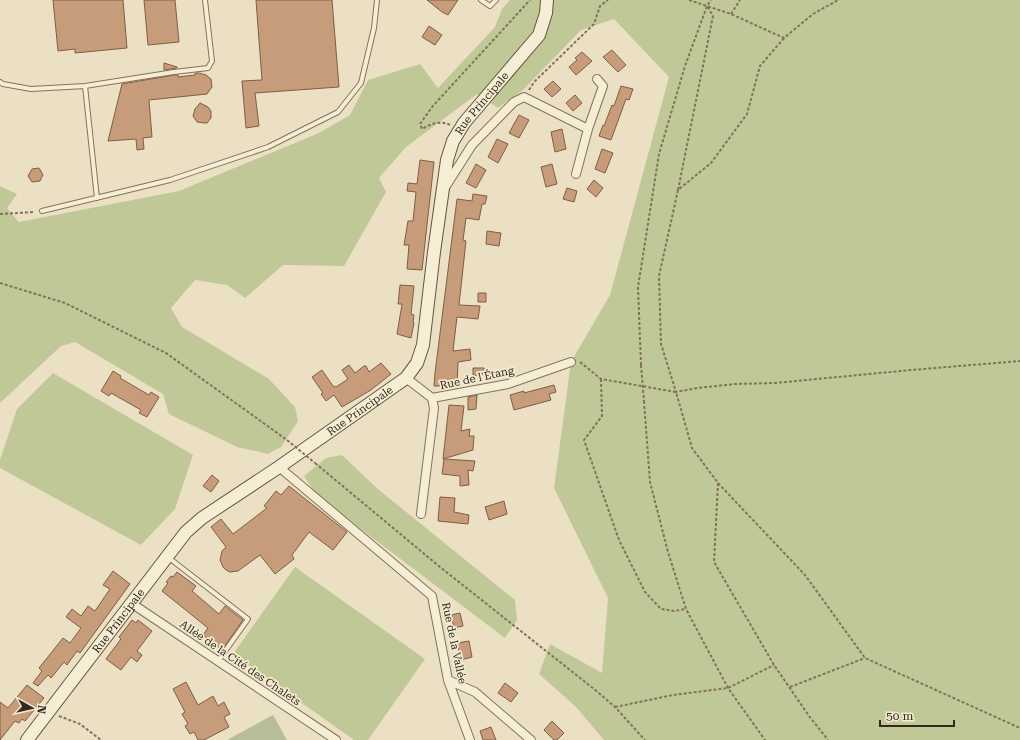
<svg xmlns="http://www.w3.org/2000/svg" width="1020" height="740" font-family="'Roboto Serif',serif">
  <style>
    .green { fill: #c1c898 }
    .cemetery { fill: #b7bd96 }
    .building { fill: #c69c7b; stroke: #815d43 }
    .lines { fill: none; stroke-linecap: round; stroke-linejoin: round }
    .lane-casing { stroke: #83725b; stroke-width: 6 }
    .street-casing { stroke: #83725b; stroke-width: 10 }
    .secondary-casing { stroke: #65533e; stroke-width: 14 }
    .path { stroke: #83725b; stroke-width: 2; stroke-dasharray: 3 2; stroke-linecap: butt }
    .lane { stroke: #f6edd5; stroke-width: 4 }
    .street { stroke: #f6edd5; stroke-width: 8 }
    .secondary { stroke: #f6edd5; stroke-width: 12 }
    .path-bridge { stroke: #83725b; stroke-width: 2; stroke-dasharray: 3 2; stroke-linecap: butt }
    .labels { text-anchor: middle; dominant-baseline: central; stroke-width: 3.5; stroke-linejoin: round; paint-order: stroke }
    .street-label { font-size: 11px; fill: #34291e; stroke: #f3ead2 }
  </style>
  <rect width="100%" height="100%" fill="#ebe0c3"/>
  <path class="green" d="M510,0H1020V740H604L576,707L539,674L550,644L602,673L608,598L554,488L571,362L610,295L669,77L614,19L581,30L523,90L498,108L477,94L406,147L379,178L386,192L344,266L283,265L245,298L227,285L195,280L171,308L182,327L269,379L295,407L298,421L281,447L268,454L237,447L169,414L163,394L75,342L61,346L0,403V186L17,194L7,208L19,222L179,191L319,133L350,115L368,80L420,64L438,88L495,27L502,9Z
    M53,373L193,455L175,509L141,545L0,468V460L17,409Z
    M342,455L379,490L515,600L517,620L505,638L317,496L304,476L326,458Z
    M295,567L425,659L368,740H354L233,654Z"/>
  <path class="cemetery" d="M273,715L287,740H227Z"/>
  <path class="building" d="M53,0H123L127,48L75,53V49L58,51Z
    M144,0H175L179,42L148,45Z
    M256,0H332L339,87L255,93L259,126L246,128L242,81L262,80Z
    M427,0H458L448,15L442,12Z
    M429,26L442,35L435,45L422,37Z
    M612,50L626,65L618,72L603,57Z
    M582,52L592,61L576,75L569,67L577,60L575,58Z
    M164,63L177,67V68L164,70Z
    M195,73H199L206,75L211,79L212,87L207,94L149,100L152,137L143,138L144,149L137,150L136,139L108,141L122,84L174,75H178V77L195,75Z
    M553,81L561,89L552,97L544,89Z
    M621,86L633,89L629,100L626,99L611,140L599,136L603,125L604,126L612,105L614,106Z
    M575,95L582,103L573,111L566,103Z
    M200,103L208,107L211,111V118L207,123H204L197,122L193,116L195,109Z
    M519,115L529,120L519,138L509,133Z
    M562,129L566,149L555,152L551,132Z
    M497,139L508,144L498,163L488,157Z
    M602,149L613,153L605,173L595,169Z
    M420,160L434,162L422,270L407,269L409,245H404L408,221H413L416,192L407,191L408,183L417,184Z
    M476,164L486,170L476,188L466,183Z
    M552,164L557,184L546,187L541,167Z
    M39,168L43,175L40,181L32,182L28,176L32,169Z
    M594,180L603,188L596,197L587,189Z
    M567,188L577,191L574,202L563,199Z
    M473,194L487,196L485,204H482L479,220L466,218L463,240L466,241L459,305L480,306L478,319L457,317L453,351L470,349L471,360L458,362L457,386H434L435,373L457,199L472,201Z
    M487,231L501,233L499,246L486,244Z
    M400,285L414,286L411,314L414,315L413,322L414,323L411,338L397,334L402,304H398Z
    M478,293H486V302H478Z
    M381,363L391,374L371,390L342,407L334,395L326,401L321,394L323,393L312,377L322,370L333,386L336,387L348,379L342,370L349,365L355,373L364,366H366L369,372Z
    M473,368H484L483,376L473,375Z
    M113,371L121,376L120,378L149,395L151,392L159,397L147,417L139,413L141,410L111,393L109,396L101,391Z
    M554,385L556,392L549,394L551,400L514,410L510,395L524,391V393Z
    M477,395L476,409L468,410V397Z
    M449,405L464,406L461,431L470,429L469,436H474L473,450L443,459Z
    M444,459L475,461L473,471L468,470L469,485L460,486V476L442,474Z
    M212,475L219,481L211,492L203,486Z
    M289,486L347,532L333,550L309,532L292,555L294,559L275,574L260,555L238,571L230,572L226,570L223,567L220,560L222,551L226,547L211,527L221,519L233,534L267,508L264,506L276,491L281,495Z
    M440,497L455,498L454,512L469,515L468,524L438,521Z
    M504,501L507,514L489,520L485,507Z
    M113,571L130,584L80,653L77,651L67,665L64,662L51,678L48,675L38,686L33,683L42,671L39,668L63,638L70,643L81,628L66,617L72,609L81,616L88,606L95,611L110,589L103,585Z
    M177,572L196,586L192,591L219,614L225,606L243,620L222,650L203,635L208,628L162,591L168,583L166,582L171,576L173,577Z
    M460,613L463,626L454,628L451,615Z
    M132,620L136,623L138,620L152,631L137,651L142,655L137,662L131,657L121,670L106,659L121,639L119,637Z
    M469,641L472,657L461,660L457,643Z
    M186,682L198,705L213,696L218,706L224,702L230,714L224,717L229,727L204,740H198L194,732L190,734L185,726L188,724L182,714L185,712L173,689Z
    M505,683L518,693L511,702L498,693Z
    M27,685L44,698L25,721L22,719L19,723L15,721L0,740V702L8,708Z
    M552,721L564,733L557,740H554L544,730Z
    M491,727L496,740H483L480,731Z"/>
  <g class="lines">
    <defs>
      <path id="lane" d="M481,0L490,6L496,0
        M0,82L3,84L31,89L85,86L174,72L208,68L212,61L205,0
        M85,86L97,198
        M42,211L170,180L268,147L338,112L361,83L374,28L377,0
        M169,558L248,619L218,661"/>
      <path id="street" d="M576,174L588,129L603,86L597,79
        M444,189L472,145L514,102L524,97L588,129
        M406,378L432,398L434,408L421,514
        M432,398L508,384L571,362
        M279,467L432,596L448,680L470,740
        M131,603L336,740
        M448,680L475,692L531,740"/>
      <g id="secondary">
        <path id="s1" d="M27,740L186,532L202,518L279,467L406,378L417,363L423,345L434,252L447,160L453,141L464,123L539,35L546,13L547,0"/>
      </g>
    </defs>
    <use href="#lane" class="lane-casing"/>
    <use href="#street" class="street-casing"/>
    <use href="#secondary" class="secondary-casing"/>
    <path class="path" d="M689,0L731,14L784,38L813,14L838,0
      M731,14L740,0
      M784,38L760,66L747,114L711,163L678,190L659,276L661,344L676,392L697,388L735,384L775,383L911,370L1020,361
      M529,90L534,82L594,24L600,6L608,0
      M450,125C441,120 430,124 422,129L420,124L432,107L530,0
      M678,190L713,16L707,6
      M0,214L35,212
      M0,283L65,303L166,353L287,440
      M580,362L601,379L676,392L692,448L718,483L714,562L774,665L809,716L828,740
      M641,365L638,287L659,154L685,66L707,6L711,0
      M601,379L602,416L584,440L619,540L645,592L661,609L674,611L686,609
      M644,401L650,482L668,552L686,609L728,688L765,740
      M315,463L440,567L594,689L615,707L645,740
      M718,483L805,575L865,658L1020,728
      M790,687L865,658
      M615,707L673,695L728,688L774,665
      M59,716L80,724L101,740"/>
    <use href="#lane" class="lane"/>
    <use href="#street" class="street"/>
    <use href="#secondary" class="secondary"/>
    <path class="path-bridge" d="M641,365L644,401
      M287,440L315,463"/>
  </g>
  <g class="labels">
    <g class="street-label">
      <text stroke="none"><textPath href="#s1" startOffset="822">Rue Principale</textPath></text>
      <text transform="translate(477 378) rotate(-12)">Rue de l'Étang</text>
      <text stroke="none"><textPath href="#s1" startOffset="474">Rue Principale</textPath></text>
      <text stroke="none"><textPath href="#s1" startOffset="150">Rue Principale</textPath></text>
      <text transform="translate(454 643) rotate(78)">Rue de la Vallée</text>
      <text transform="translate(240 663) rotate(34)">Allée de la Cité des Chalets</text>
    </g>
  </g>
  <g transform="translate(32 708) rotate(98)" stroke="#f3ead2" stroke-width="3" paint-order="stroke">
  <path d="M0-3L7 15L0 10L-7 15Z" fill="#34291e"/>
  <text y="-6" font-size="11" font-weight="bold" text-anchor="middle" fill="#34291e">N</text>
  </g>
  <path d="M880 720v6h74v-6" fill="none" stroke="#34291e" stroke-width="2"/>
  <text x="886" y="720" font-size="12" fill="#34291e" stroke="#f3ead2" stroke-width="3" paint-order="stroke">50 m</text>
</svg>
